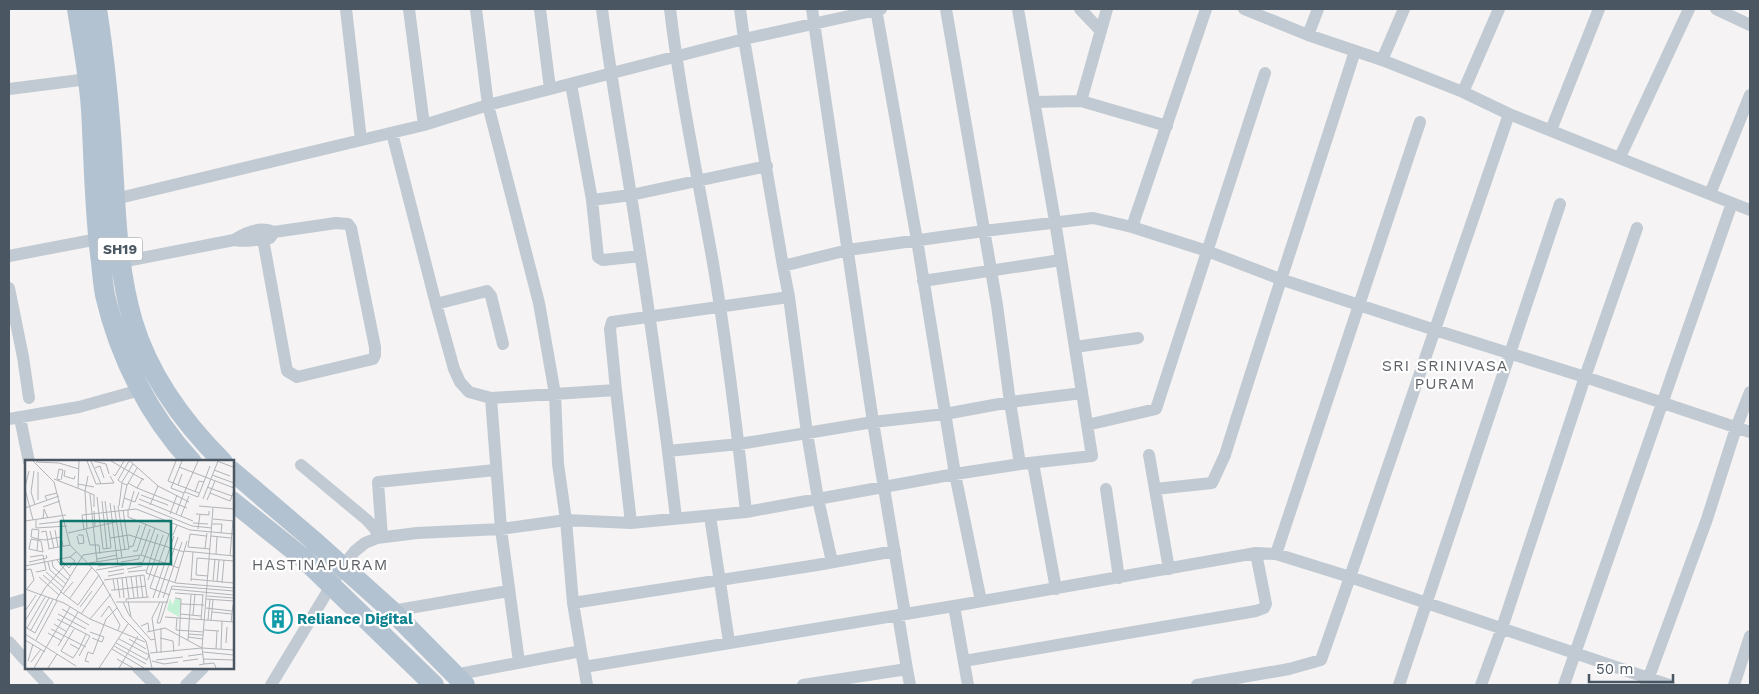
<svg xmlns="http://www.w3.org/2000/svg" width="1759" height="694" font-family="'Work Sans',sans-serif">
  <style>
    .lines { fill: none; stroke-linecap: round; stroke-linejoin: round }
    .minor { stroke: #c1cad2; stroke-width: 12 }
    .primary { stroke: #b3c2d1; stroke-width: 20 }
    .labels { text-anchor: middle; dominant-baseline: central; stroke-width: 4.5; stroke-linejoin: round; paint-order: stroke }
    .shield { fill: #fff; stroke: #808990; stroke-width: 1 }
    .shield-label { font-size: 14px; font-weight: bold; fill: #4a5661 }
    .culture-label { font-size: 15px; font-weight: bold; fill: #0d838f; stroke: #fff; text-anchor: start }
    .neighbourhood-label { font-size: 16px; letter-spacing: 1px; fill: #5f6368; stroke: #fff }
    .inset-road { fill: none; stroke: #b1b4b9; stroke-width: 1 }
    .view { fill: #0f766e; fill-opacity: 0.15; stroke: #0f766e; stroke-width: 2.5 }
    .inset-edge { fill: none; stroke: #4a5661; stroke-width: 2.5 }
  </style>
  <rect width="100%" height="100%" fill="#f5f3f3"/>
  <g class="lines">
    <path class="minor" d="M346,9L361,140
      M409,9L424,125
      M540,9L550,89
      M602,9C609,65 619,121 628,177C643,268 656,360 668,451L739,444L807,433L789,297L783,266
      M670,9C680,94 698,178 713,263C727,345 737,429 746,512
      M740,9L744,39L783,266L848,250L984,231L1093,218L1132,227L1207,251L1280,279L1435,330L1585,377L1750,432
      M812,9L873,422L905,614
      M876,9L917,240L955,474L981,601
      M946,9L997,305L1010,402L1020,464
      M1080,9L1101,31
      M1244,9L1308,35L1382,60L1463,92L1509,114L1732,203
      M1716,9L1750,25
      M1308,35L1318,9
      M1382,60L1404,9
      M571,84L592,200L598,257L603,260L640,256
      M9,89L88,79
      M1463,92L1499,9
      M1081,101L1107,9
      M1034,102L1081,101L1167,126
      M1551,130L1599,9
      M392,133L436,304L454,369L460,382L469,392L491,398L616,390L631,523
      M1620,157L1689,9
      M1710,194L1750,95
      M115,199L424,125L488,105L744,39L881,9
      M592,200L631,195L767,166
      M1132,227L1206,9
      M263,239L287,371L297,377L373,359L375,355V347L351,228L348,224L336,223L274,232C260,226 246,232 234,240C247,242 257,240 270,238L274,232
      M9,256L98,239
      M121,262L234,240
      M923,281L1061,260
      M9,288L23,357L29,398
      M436,304L487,291L491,296L503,344
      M1075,347L1138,338
      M616,390L610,329L612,322L789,297
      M491,398L501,529L519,662
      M20,418L29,462
      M9,419L79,407L140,390
      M1087,425L1156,409L1265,73
      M668,451L676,518
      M1149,455L1169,569
      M1033,463L1056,589
      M301,465L367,520L376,530L377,538
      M1106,489L1119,578
      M1155,489L1212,483L1225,455C1267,320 1312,186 1355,51
      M710,516L729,642
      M382,537L378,482L495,470
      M1276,554L1420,122
      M832,562L818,499L807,433L873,422L945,414L1010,402L1082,393
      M573,603L817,565L895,551
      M9,604L26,599
      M954,606L968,685
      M392,611L508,591
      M9,642L26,661
      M581,651L573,603L566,520L631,523L746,512L955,474L1020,464L1092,456L1055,221L1018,9
      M964,661L1256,611L1264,608L1266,604L1256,553
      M584,667L587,685
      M32,668L48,685
      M138,668L155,685
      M907,669L910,685
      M454,675L581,651L584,667L954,606L1256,553L1276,554L1350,577L1669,685
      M186,685L203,668
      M271,685L343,566L355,551L365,543L377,538L417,533L501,529L566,520L558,464L555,394L539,303L488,105L476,9
      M803,685L907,669L898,615
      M1197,685L1289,669L1321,660L1350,577L1509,114
      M1399,685L1560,204
      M1481,685L1502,628L1585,377L1637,228
      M1564,685L1732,203L1750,210
      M1646,685L1707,519L1736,428L1750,392
      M1734,685L1750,636"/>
    <path class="primary" d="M77,9C82,42 89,76 91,110C94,161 94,211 101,262C102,273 103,284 105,295C119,356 149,416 192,462
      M97,9C105,60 110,112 113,164C116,217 118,271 133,322C149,375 184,423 223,462
      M232,471L313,540L392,611L465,685
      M232,501L302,557L434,685"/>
  </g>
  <defs>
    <symbol id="building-ring" viewBox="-11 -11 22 22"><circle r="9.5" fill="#fff" stroke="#0f9aa8" stroke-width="1.5"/><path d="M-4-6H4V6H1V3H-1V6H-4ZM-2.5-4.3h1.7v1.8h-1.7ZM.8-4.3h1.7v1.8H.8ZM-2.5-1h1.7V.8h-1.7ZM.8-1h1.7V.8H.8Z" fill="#0f9aa8"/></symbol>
  </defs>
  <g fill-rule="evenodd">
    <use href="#building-ring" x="262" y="603" width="32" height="32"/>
  </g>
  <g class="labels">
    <rect class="shield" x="97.5" y="237.5" width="45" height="23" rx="4"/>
    <g class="shield-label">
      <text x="120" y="249">SH19</text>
    </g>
    <g class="culture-label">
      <text x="297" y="619">Reliance Digital</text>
    </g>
    <g class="neighbourhood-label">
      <text x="1445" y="365">SRI SRINIVASA<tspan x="1445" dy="18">PURAM</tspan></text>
      <text x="320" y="564">HASTINAPURAM</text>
    </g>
  </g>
  <g transform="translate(25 460)">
    <rect width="209" height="209" fill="#f5f3f3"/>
    <path d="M145,138L147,145L150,139H156L154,157L142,150Z" fill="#c3f1d5"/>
    <path class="inset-road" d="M8,1L29,22L45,85L73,114L98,158L121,181L127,208M62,1L71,24L89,23L85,16M66,1L76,24M69,1L81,4L84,14M86,1L119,20M105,1L133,26L164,42M151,1L143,21L153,25L157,14M192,1L208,7M11,2L34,3L54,9M154,7L209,28M70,8L75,6L79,18M40,10L39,16L49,19L50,16M189,10L205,16M9,11L6,32L10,45M13,12V40M88,14L90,16L99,1M187,15L209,23M63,16L60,31L69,35V47M29,19L60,31L62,69M35,20L32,19L34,9L38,10L36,20M97,22L108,4M97,23L93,20L104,1M103,23L112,28L118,18M53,24L69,27M153,25L174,33M0,27L4,11M182,27L207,36M53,28L54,1M112,28L162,48M0,29L8,60M160,32L173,37L185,6M170,32L174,21L179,22M159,33L173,1M185,33L205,41L209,31M116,35L143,45M72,37L78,89L86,88L85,78M99,38L110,42L114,32M114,39L168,61M178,39L193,1M22,40L20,36L32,33M182,40L190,21M77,41L82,89M80,41L85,78L104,75L159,92M85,43L92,99M113,44L167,66L187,68M89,45L97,98M125,45L133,26M93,46L100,90M94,46L97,23L102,25M174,46L209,49M18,47L35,41M0,48L34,36M97,48L102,25L112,8M103,49V57L144,74M104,49L109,31M69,51L70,66M145,54L152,35M151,54L159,33L146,28L157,1M171,54L184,55V51M156,56L164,36M18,59L19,49L23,58M188,59L209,61M11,60V68L42,66M0,61L41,55M168,63L183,64M14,64L41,61M187,64H197L196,73M61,69L65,85H74L75,94M173,69L175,54M30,70L33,87M59,70L57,55L111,49L165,70L209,74M25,71L29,88M16,72L21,71L24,88M43,73L99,60M133,74L121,113L151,123L209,128M52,76L54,84L59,83L58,75H53M186,76L206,78M6,79L16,81L18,92L4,89ZM104,87L108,86L115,65M163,87L165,74L181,76M163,87L185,89M180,88L182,73M23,89L45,85M12,90L13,80V79L14,70L7,69L6,77L13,79L20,80L36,77L38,86M108,91H112L121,64M159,91L209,96M191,94L192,77M116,95L125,69M205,96L208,60M5,97L18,95L21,110L11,112M35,99L44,108L50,101L45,97M72,99L92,95M32,100L45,116M27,101L28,107L43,120M4,102L22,98L21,95M23,102L25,110L41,124M72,102L71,93L104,89L98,50M96,102L114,99V95M64,103L116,95L154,108M0,106L45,97L51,92M73,106L93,103L92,99M102,109L117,106M0,110L6,109L9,120L1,130M71,110L118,102L130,68M21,112L39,128M83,112L99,109M103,112L121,110M18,115L36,131M115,115L118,138M83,116L99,113M111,116L113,138M183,116L171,115L172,98L209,101M14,117L34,135M101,117L104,138M106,117L109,138M92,118L95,138M97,118L99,138M166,119L209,123M79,120L119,115L122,137M123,120L138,75M166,121L168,92M188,121L190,99M150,122L162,81M192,122L194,100M197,123L199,100M0,129L39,143L65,159L120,182M146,129L209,135M86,130H90L88,119M90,130L121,126M36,132L53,145L74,115M150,133L178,135M38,134L48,122M145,135L125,128L144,74L148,75L152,65M182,136L209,138M45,138L67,107M128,138L149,76M133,138L153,77M138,138L157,82M150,138L156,139L154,186M181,139L209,141M31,140L58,95L71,93L65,34M101,141V139L124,137M103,141L106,157M91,142H143M98,142L104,155L126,180L130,179M156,144L179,145M55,147L67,131M181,148L207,151M37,149L64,165M0,151L11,135M187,152L207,154M33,154L61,169M56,154L79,122M155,154L176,156M168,155L170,134M76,157L84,146L95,165L93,170M140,157L209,162M152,158L151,170L179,172M32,159L65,176L54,196M65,159L86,134M176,160L178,134M183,160L185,139M186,160L188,140M0,161L20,128L40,105M206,162L208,145M132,163H135L147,126L209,131M132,163L138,142M29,164L42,172M116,166L123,163L124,171M0,167L10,173L28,139M2,168L20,137M136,168V193M26,169L61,187M49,169L36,191L48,198L54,189M6,170L24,138M179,170L194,171M65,172L79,177L77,182L67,178M122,172L140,168L177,188M23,173L37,181M0,174L51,206M163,174L178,175M163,177L178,179M135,178L148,181L149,192M104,179L121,189M0,180L20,192M11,180L32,141M163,180L166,135M91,183L122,200L124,195L94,179M201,183L202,167M45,184L54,189L61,174M33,186L53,152M89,186L121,204M87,189L119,208M191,189L192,171M196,189L197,161M178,192L209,195M125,193L177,188L209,190M132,193L127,158L135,142M163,196L178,194M92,199L108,208M178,199L209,200M131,200L158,197M3,201L8,184M127,201L139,204L153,202M158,201L173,199M6,202L16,189M64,202L60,201L63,192L68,194L81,159L92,148M179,204L189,203L191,208M174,205L179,204L177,188L188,48M9,208L45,147M23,208L32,194M74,208L103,164M94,208L113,176"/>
    <path class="view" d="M36,61H146V104H36Z"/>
    <rect width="209" height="209" class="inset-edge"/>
  </g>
  <rect width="1759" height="694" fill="none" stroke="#4a5661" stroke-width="20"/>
  <path d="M1589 674v8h84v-8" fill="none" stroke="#4a5661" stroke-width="2.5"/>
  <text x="1596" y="674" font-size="15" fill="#4a5661" stroke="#ffffff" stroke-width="4" paint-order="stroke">50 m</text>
</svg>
